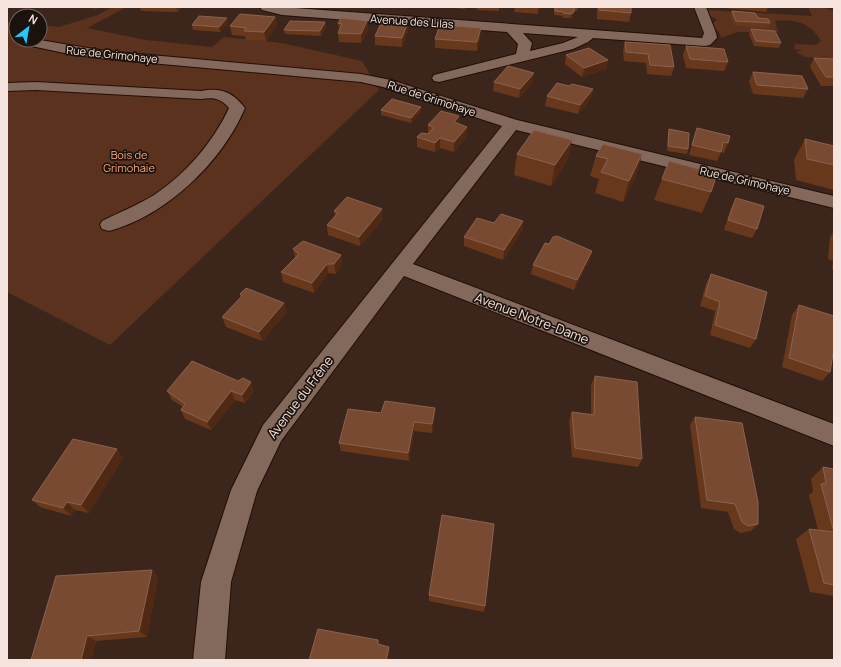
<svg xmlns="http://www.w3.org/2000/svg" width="841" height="667" font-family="Manrope,sans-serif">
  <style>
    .green { fill: #5a321e }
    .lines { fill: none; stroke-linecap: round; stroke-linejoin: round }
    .minor-casing { stroke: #230e05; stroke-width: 2 }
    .minor { fill: #83685c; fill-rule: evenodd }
    .wall { fill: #68381d }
    .shaded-wall { fill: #502914 }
    .building { fill: #784a32; stroke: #8b624d }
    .labels { text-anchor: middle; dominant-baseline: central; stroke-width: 3.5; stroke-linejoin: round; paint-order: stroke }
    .far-street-label { font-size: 11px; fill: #f4e4dd; stroke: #1c120d }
    .far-park-label { font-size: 11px; fill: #fba77e; stroke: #1c120d }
    .street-label { font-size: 13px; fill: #f4e4dd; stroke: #1c120d }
  </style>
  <rect width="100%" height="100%" fill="#3c261b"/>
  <path class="green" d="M112,7H127L87,28L146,40L212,47L224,37L282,43L362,61L379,90L110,345L7,292V23L16,24V40H40V25L59,27L98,15Z
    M808,7H821L834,11V62L829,59L805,57L796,52L802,50L794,49L795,44L816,45L821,41C811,23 794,18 775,21L778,32H738L721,38L719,32L711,26L717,19L707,15L706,10L812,16Z"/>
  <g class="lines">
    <defs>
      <path id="minor" d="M260,7H281L702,38L704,33L694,7H706L716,33L717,38L710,45L705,46L593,38L588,42L573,49L439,82L434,81L432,78L434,75L516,54L518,44L507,32L282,15L262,10ZM523,33L578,37L563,43L530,51L532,43Z
        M16,39L40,40L106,51L361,74L391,80L517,120L834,196V208L516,130L413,264L834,424V446L404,276L281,441L257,491L231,582L225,660H193L201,582L231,490L263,425L502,126L383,87L361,82L106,59L69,54L22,44L17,43Z
        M36,82L201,91C220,87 233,92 245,108C222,162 166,216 109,231L102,229L100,225L102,221C120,212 138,205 154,195C185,175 214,141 229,108C221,98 213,97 201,99L36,90L7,91V83Z"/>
    </defs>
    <use href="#minor" class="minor-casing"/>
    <use href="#minor" class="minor"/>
  </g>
  <path class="wall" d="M90,7H101L96,9Z
    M140,7H182L178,12L141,11Z
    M444,7H465V9Z
    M478,7H499V11L477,10Z
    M515,7H539L538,14L514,12Z
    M554,7H578L577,11H574L573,17L571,18H563V16L554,15Z
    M597,7H631V13L629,22L597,19Z
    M724,7H768L766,12L724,8Z
    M732,11L758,18L770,23L768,28L735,26L730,16Z
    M275,17L277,25L266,41L246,40L245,36L232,35L230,26Z
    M367,21L368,30L361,43L339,42L338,33L339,31L338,23Z
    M325,22L326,27L321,36L285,34L284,30Z
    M408,22V31L402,47L375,45V36Z
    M228,23L220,32L193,30L192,25Z
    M751,29L781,43L779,48L754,46L749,34Z
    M480,37L477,51L435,48V39Z
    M625,42L674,67L671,76L647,74L646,63L624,61L623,51Z
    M686,46L728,62L724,71L686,68L683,55Z
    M566,55L608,60L606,69L582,77L565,64Z
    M814,58L834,59V86H821L810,67Z
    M753,72L808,89L803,98L753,94L749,81Z
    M494,82H533L519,98L493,91Z
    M569,86L593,89L591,98L578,114L545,106L547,96Z
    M381,110L421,112L411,123L381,115Z
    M459,116L458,124L467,127V136L454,152L440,148L435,152L417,147V137L428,134V125Z
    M697,128L728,143L724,153L721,152L717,161L689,155Z
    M669,129L688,149L687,154L667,151L668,134Z
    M805,139L834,146V190L796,180L794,160Z
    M572,140L567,161L551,186L514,175L517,154Z
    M642,154L636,176L623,202L595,193L599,179L590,176L596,156Z
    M662,179L711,192L702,213L654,200Z
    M736,198L757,229L752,238L724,230L731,208Z
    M334,211L383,219L360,246L328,235L327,225L335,216Z
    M523,221L522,231L503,260L464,246V237L494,223Z
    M834,231V270L832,269L833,261L828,259L830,237Z
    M293,249L341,255L342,265L336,274L328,273L314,293L283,282L281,272L295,258Z
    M589,261L574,290L531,274L533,265Z
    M711,274L756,339L750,348L710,335L715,311L700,306L706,284Z
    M240,294L284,303L287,312L262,341L226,327L222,317L241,297Z
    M799,305L834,316V352H833L830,372L822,381L782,367L792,315Z
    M595,376L642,459L638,467L572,457L569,421L572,412L591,414V385Z
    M167,391H254L245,403L235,400L211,430L185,419L181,410L183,407L172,400Z
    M381,413L435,416L432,433L414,431L409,461L341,451L339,443Z
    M695,417L758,524L751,531L740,533L734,529L728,512L701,508L690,425Z
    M123,458L89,513L75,510L71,516L40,507L32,500Z
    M823,467L834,469V596L810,592L796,539L809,529L818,530L809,495L813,492L811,479Z
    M152,570L158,577L147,637L96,641L91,660H31Z
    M429,595L485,606L484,612L429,601Z"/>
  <path class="shaded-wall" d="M95,7H101L96,9Z
    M176,7H182L178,12Z
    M574,12L573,17L571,18V14Z
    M275,17L277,25L266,41L264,32Z
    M227,18L228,23L220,32L219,27Z
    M367,21L368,30L361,43V34Z
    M325,22L326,27L321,36L320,31Z
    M408,22V31L402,47V38Z
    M481,28L480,37L477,51V42Z
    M608,60L606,69L582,77L584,68Z
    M534,73L533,82L519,98L520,89Z
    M593,89L591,98L578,114L580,105Z
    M421,107V112L411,123V118Z
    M459,116L458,126L454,122Z
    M467,127V136L454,152V142Z
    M440,138V148L435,152V143Z
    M572,140L567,161L551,186L555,165Z
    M642,154L636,176L623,202L629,181Z
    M382,209L383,219L360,246L359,237Z
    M523,221L522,231L503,260L504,250Z
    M592,251L589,261L574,290L577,280Z
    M341,255L342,265L336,274L334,264Z
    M327,264L328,273L314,293L312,283Z
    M284,303L287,312L262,341L259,332Z
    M251,382L254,391L245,403L242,395Z
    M231,391L235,400L211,430L207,422Z
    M435,408V416L432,433V424Z
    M414,422V431L409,461L408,453Z
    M117,449L123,458L89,513L81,505Z
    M67,502L75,510L71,516L63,508Z
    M152,570L158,577L147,637L139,631Z
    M87,636L96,641L91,660H81Z
    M389,647L390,652L388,660H386Z"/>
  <path class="building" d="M555,7H574V12L571,14L563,13L564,12L555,11Z
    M599,7H631V13L599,10Z
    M732,11L755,13L758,18L768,19L770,23L736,21Z
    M240,14L275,17L264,32L244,31L246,28L230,26Z
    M199,16L227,18L219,27L192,25Z
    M341,18L367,21L361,34L338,33L342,24L338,23Z
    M290,21L325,22L320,31L284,30Z
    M382,21L408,22L402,38L375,36Z
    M440,25L481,28L477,42L435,39Z
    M751,29L775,31L781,43L756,41Z
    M625,42L670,45L674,67L650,65L648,54L626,52Z
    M686,46L724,49L728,62L690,59Z
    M589,48L608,60L584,68L566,55Z
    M814,58L834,59V77H826Z
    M508,66L534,73L520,89L494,82Z
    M753,72L802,76L808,89L757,85Z
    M557,83L569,86L572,84L593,89L580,105L547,96Z
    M392,99L421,107L411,118L381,110Z
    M441,111L459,116L454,122L467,127L454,142L440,138L435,143L417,137L421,133L428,134L434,127L428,125Z
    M697,128L730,136L728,143L723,142L721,152L692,145Z
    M669,129L689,133L688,149L668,146Z
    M534,130L572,140L555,165L517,154Z
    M805,139L834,146V165L807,159Z
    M603,144L642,154L629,181L601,172L608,159L596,156Z
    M669,161L717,174L711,192L662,179Z
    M347,197L382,209L359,237L327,225L338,213L334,211Z
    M736,198L764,206L757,229L728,220Z
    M501,214L523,221L504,250L464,237L477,218L494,223Z
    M557,236L592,251L577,280L533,265L545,243L549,244L553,237Z
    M303,241L341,255L334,264H327L312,283L281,272L299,254L293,249Z
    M711,274L767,292L756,339L715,325L720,302L705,296Z
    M246,288L284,303L259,332L222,317L242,296L240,294Z
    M799,305L834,316V348L830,372L789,358Z
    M192,361L238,381L243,378L251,382L242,395L231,391L207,422L181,410L185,404L167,391Z
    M595,376L637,382L642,459L575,448L572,412L594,415Z
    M385,401L435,408L432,424L414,422L408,453L339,443L348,409L381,413Z
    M695,417L742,423L758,502V524L748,526L742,522L735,504L707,500Z
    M73,439L117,449L81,505L67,502L63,508L32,500Z
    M823,467L834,469V532L821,484L826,483Z
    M442,515L494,524L485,606L429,595Z
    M809,529L834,532V585L824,583Z
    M152,570L139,631L87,636L81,660H31L56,576Z
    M318,629L378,640V644L389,647L386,660H309Z"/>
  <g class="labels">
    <g class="far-street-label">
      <text transform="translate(412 21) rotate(4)">Avenue des Lilas</text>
      <text transform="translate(112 54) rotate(6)">Rue de Grimohaye</text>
      <text transform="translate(432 98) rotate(18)">Rue de Grimohaye</text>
      <text transform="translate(745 180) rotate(13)">Rue de Grimohaye</text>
    </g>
    <g class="far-park-label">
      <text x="129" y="154">Bois de<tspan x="129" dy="13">Grimohaie</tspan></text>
    </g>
    <g class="street-label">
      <text transform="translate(532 318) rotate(21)">Avenue Notre-Dame</text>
      <text transform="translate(300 397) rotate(-53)">Avenue du Frêne</text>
    </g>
  </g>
  <rect width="841" height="667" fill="none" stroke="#f4e4dd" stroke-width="16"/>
  <g transform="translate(28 28) rotate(31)"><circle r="19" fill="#1c120d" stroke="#726660"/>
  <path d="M0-3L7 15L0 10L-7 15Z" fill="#22c9fe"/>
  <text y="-6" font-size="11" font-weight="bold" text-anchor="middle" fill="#f4e4dd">N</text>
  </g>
</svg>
